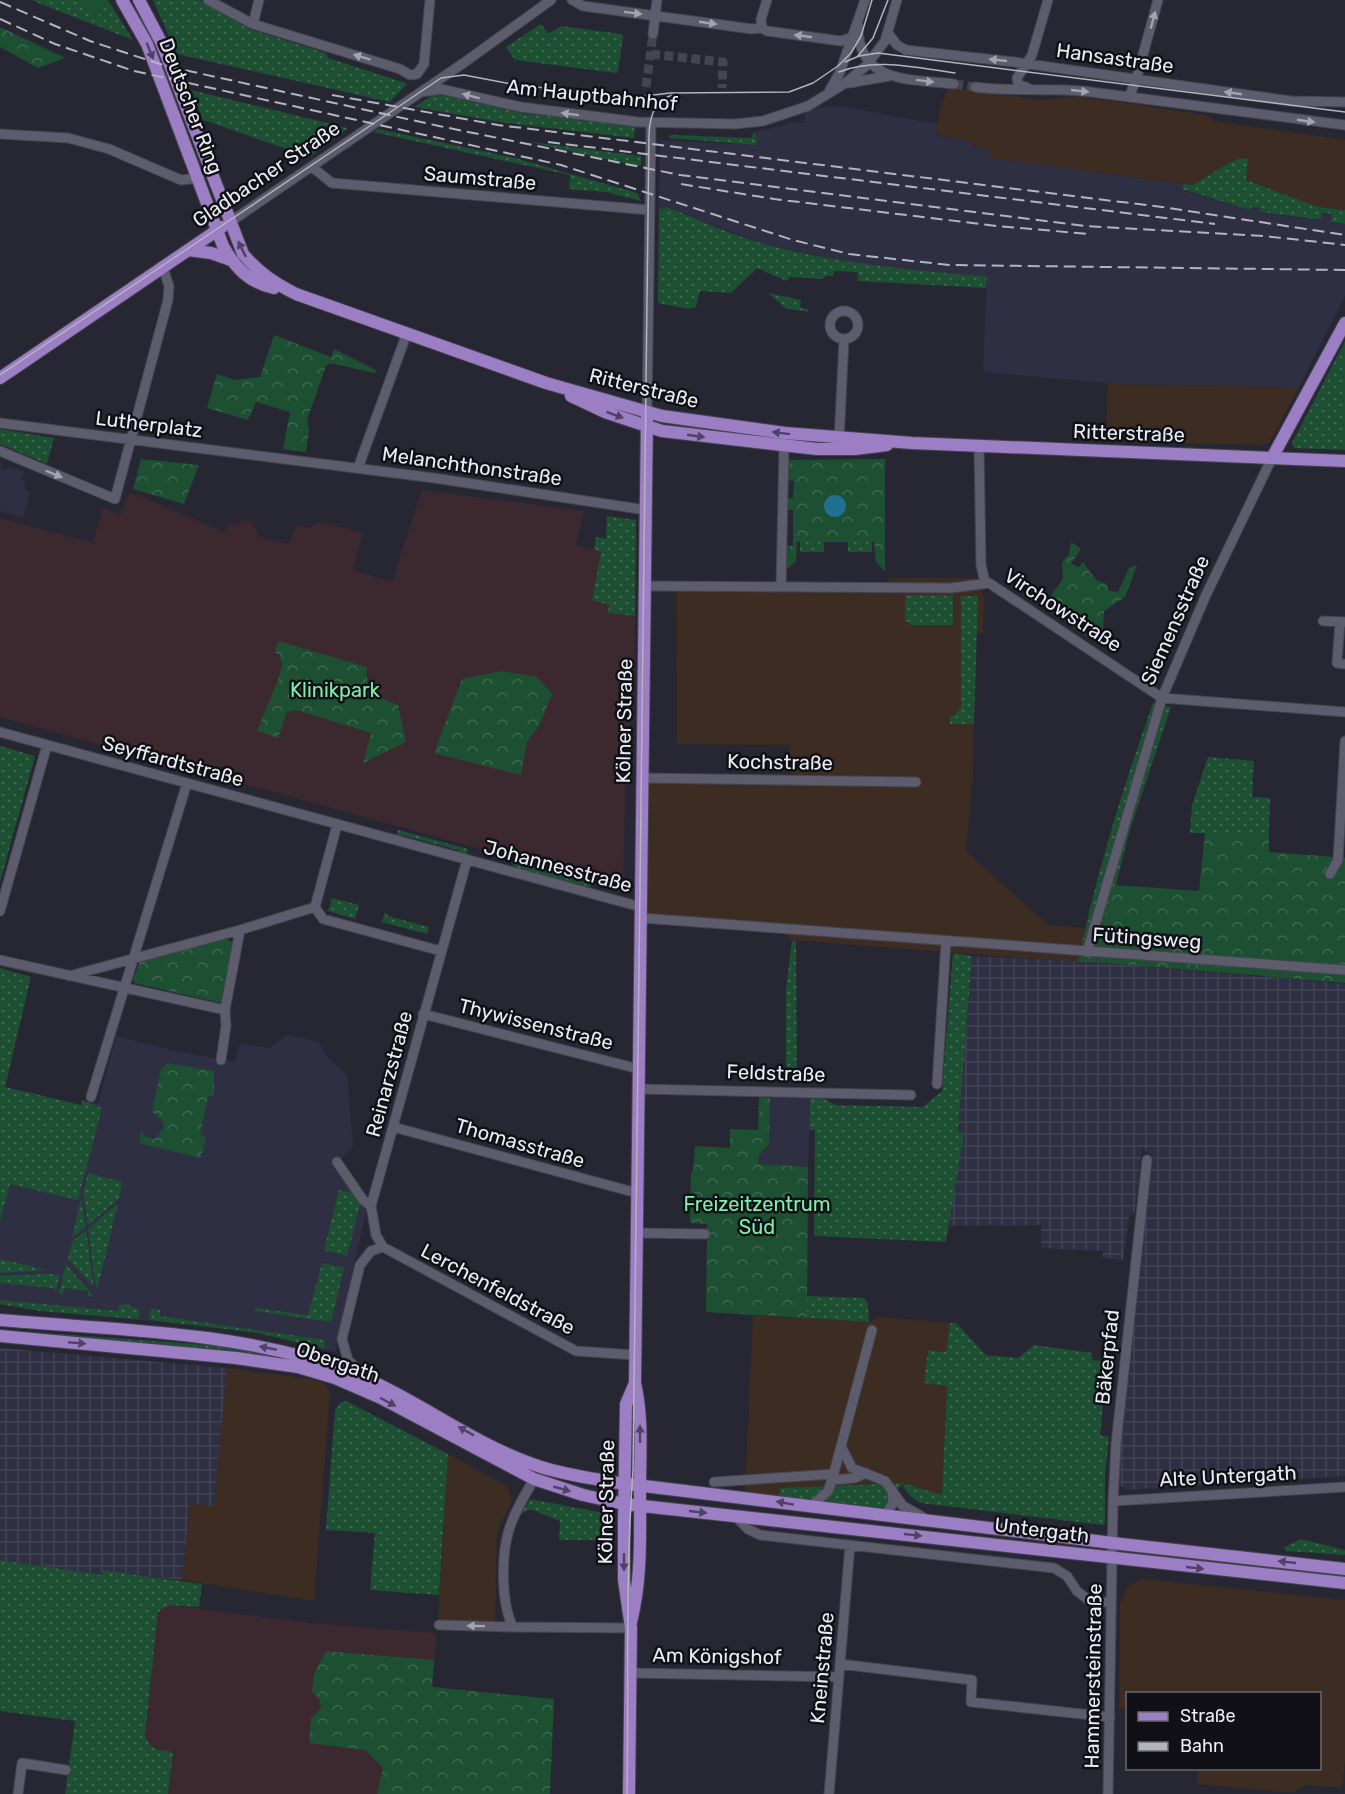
<svg xmlns="http://www.w3.org/2000/svg" width="1345" height="1794" font-family="Rubik,sans-serif">
  <style>
    .commercial { fill: #3c2c21 }
    .industrial { fill: url(#industrial-grid) }
    .built { fill: #2f2f43 }
    .medical { fill: #3c2930 }
    .grass { fill: url(#grass-dots) }
    .forest { fill: url(#forest-crowns) }
    .pitch { fill: #1d4f32 }
    .water { fill: #21718e }
    .lines { fill: none; stroke-linecap: round; stroke-linejoin: round }
    .minor-tunnel { stroke: #454551; stroke-width: 9; stroke-dasharray: 9 4.5; stroke-linecap: butt }
    .minor-casing { stroke: #454450; stroke-width: 11 }
    .major-casing { stroke: #454450; stroke-width: 14 }
    .minor { stroke: #5c5c6c; stroke-width: 9 }
    .major { stroke: #9b7ec3; stroke-width: 12 }
    .tram { stroke: #b4b4bf; stroke-width: 1.5 }
    .rail { stroke: #b4b4bf; stroke-width: 2; stroke-dasharray: 12 6; stroke-linecap: butt }
    .oneway { fill: #a4a4b0 }
    .oneway2 { fill: #4f4264 }
    .labels { text-anchor: middle; dominant-baseline: central; stroke-width: 5; stroke-linejoin: round; paint-order: stroke }
    .street-label { font-size: 20px; fill: #ececf5; stroke: #101016 }
    .park-label { font-size: 20px; fill: #80eeab; stroke: #101016 }
  </style>
  <defs>
    <pattern id="industrial-grid" width="8" height="8" patternUnits="userSpaceOnUse" patternTransform="scale(1.5)"><rect width="8" height="8" fill="#2f2f43"/><path d="M0 4h8M4 0v8" fill="none" stroke="#434356"/></pattern>
    <pattern id="grass-dots" width="8" height="8" patternUnits="userSpaceOnUse" patternTransform="scale(1.5)"><rect width="8" height="8" fill="#1d4f32"/><path d="M2 2h.1M6 6h.1" fill="none" stroke="#3e6850" stroke-width="1.8" stroke-linecap="round"/></pattern>
    <pattern id="forest-crowns" width="20" height="18" patternUnits="userSpaceOnUse" patternTransform="scale(1.5)"><rect width="20" height="18" fill="#1d4f32"/><path d="M2 6a3 3 0 1 1 6 0M12 15a3 3 0 1 1 6 0" fill="none" stroke="#3e6850"/></pattern>
  </defs>
  <rect width="100%" height="100%" fill="#272734"/>
  <path class="commercial" d="M948,88L1044,100L1075,96L1207,115L1214,121L1345,140V210L1318,207L1246,180L1248,159L1244,158L1230,162L1193,185L988,158L990,148L973,146L967,140L936,135L940,109Z
    M1108,383L1119,384L1299,387L1269,443L1263,445L1106,441Z
    M890,578H977L984,598L983,633H975L973,774L966,851L1048,925L1085,928L1078,962L791,940L777,924L646,914L648,774L790,776V745L677,744L676,583L885,585Z
    M753,1315L869,1322L879,1317L950,1323L946,1352L928,1350L924,1383L947,1385L942,1495L902,1483L780,1488L779,1497L745,1491Z
    M227,1368L311,1379L324,1383L330,1392L314,1601L182,1580L190,1503L214,1505Z
    M448,1454L507,1486L512,1501L497,1532L495,1621L438,1622Z
    M1142,1579L1345,1600V1761L1342,1788L1305,1785L1293,1793L1197,1784L1198,1769L1320,1768V1694H1128L1127,1710L1119,1708L1120,1603L1127,1587Z"/>
  <path class="industrial" d="M972,956L1096,962L1345,984V1476L1126,1490L1120,1485V1434L1153,1158L1142,1147L1135,1212L1129,1217L1123,1260L1102,1258L1103,1251L1041,1248V1225L948,1226L964,1133H958Z
    M0,1348L227,1368L214,1506L190,1503L182,1580L102,1570L101,1575L0,1560Z"/>
  <path class="built" d="M840,106L937,124L936,136L967,140L973,147L990,148L989,158L1183,184L1182,189L1192,193L1250,210L1251,207L1260,208V213L1321,221L1322,214L1332,215L1331,223L1345,224V296L1299,387L1119,384L983,372L987,276L919,272L855,263L763,244L669,208L659,209L660,140L757,145L756,131L783,126L789,122L804,123L806,109Z
    M0,462L2,463L1,469L6,471L9,466L24,472L21,480L26,483L24,488L30,492L23,518L0,511Z
    M287,1035L318,1042L329,1059L347,1075L353,1146L335,1165L366,1211L335,1352L287,1339L228,1328L40,1311L0,1304V1200L24,1091L81,1105L82,1100L98,1104L116,1036L170,1050L235,1062L240,1043L269,1048Z
    M770,1098H810L808,1167L758,1165L759,1155L769,1144Z"/>
  <path class="medical" d="M422,490L584,511L576,545L602,551L592,599L609,605V613L635,616L634,699L628,728L626,759L623,888L0,717V518L93,543L103,508L120,515L130,492L224,532L231,523L239,525L241,519L252,523L260,537L289,544L297,525L308,528L321,522L363,533L353,570L392,582Z
    M170,1605L310,1623L437,1633L432,1687L460,1690L450,1794H168L173,1752L155,1750L147,1744L145,1735L158,1613L162,1608Z"/>
  <path class="grass" d="M31,0H108L133,40Z
    M153,0H200L252,30L326,53L328,58L406,83V85L390,102L177,54Z
    M541,24L548,34L561,26L621,34L623,36L618,71L616,73L515,60L506,47Z
    M191,90L348,128L310,157L203,120Z
    M435,93L526,114L635,123L634,138L500,122L415,107Z
    M378,129L515,158L637,193L641,201L606,192L569,189L570,175L373,132Z
    M753,133H756L757,145L668,138L671,135L752,138Z
    M529,142L641,156V165L637,166Z
    M1244,158L1248,159L1246,180L1318,207L1345,210V224L1331,222L1332,214L1322,213L1321,220L1260,212V208L1251,207L1250,210L1182,189L1183,184L1193,185L1230,162Z
    M669,208C700,220 732,235 764,244C837,263 912,271 987,276L986,288L858,281L857,272L834,271L833,276H825L824,279L790,277L787,281L757,268L731,293L700,291L696,307L689,309L658,303L659,209Z
    M768,293L801,300L800,308L808,309V312L785,308Z
    M1345,341V450L1294,448L1292,443Z
    M0,429L54,438L47,464L0,444Z
    M607,516L636,520L635,616L608,613L609,605L592,600L601,552L594,549L596,537L606,539Z
    M800,542H824V552H800Z
    M848,542H872V552H848Z
    M905,595H953V625H910V622H905Z
    M961,596H978L974,724H950V716L955,715L961,707Z
    M1153,703L1171,707L1130,830L1096,962H1078C1096,874 1123,787 1153,703Z
    M0,746L35,756L0,882Z
    M1208,757L1254,761L1252,797L1270,798L1269,833H1190L1192,805Z
    M398,830L468,849L466,856L459,854L458,850L402,835L400,838L396,837Z
    M512,861L592,883L590,887L514,868Z
    M332,898L359,905L355,919L328,911Z
    M385,912L388,916L429,927L427,934L382,922Z
    M792,941H796L797,1080H786V989Z
    M953,953L972,956L958,1132L964,1133L946,1242L814,1236L815,1130H809L810,1098L818,1096L836,1105L923,1107L942,1091Z
    M0,968L31,977L5,1087L81,1105L82,1100L102,1108L78,1200L10,1184L0,1222Z
    M88,1173L122,1182L119,1199L88,1225L83,1192Z
    M339,1190L352,1193L360,1205L347,1256L324,1250Z
    M81,1198L86,1227L71,1239H72Z
    M118,1203L98,1286L96,1288L88,1229Z
    M86,1230L94,1287L68,1259L72,1242Z
    M0,1259L46,1270L0,1273Z
    M322,1263L344,1268L331,1322L255,1311L256,1308L308,1315Z
    M66,1264L94,1297L88,1296V1291L64,1288L63,1294H59Z
    M50,1274L60,1275L55,1293L54,1288L0,1283V1276Z
    M807,1296L864,1298L868,1304L869,1322L807,1318Z
    M0,1300L118,1311L119,1305L126,1304L138,1309L140,1314L138,1319L40,1311L0,1304Z
    M151,1308L160,1310V1316L325,1340L324,1349L258,1333L151,1320L149,1318Z
    M950,1323H956L986,1355L1018,1358L1034,1345L1092,1353V1360L1107,1362L1100,1435L1109,1437L1105,1476V1523L1103,1525L920,1503L908,1494L902,1484L883,1512L779,1497L780,1488L902,1483L942,1495L947,1386L924,1383L928,1350L946,1352Z
    M30,1332L238,1347L318,1365L30,1335Z
    M346,1401L448,1454L439,1595L370,1590L375,1533L326,1530L335,1410L340,1403Z
    M530,1499L609,1514L612,1519L611,1540H559L560,1521L530,1509L521,1514Z
    M1301,1539L1345,1550V1555L1287,1551L1283,1548Z
    M0,1560L101,1575L102,1570L202,1584L199,1607C185,1608 167,1600 158,1613L145,1735C149,1750 159,1750 173,1752L168,1794H65L75,1721L0,1711Z"/>
  <path class="forest" d="M0,27L65,58L38,68L0,47Z
    M274,335L331,357L334,349L376,370L375,373L330,363L326,366L307,420L309,430L306,452L283,449L290,412L256,402L248,420L207,408L217,374L235,380L260,377Z
    M141,459L199,465L184,504L133,489Z
    M885,459V571L876,562L874,542H797L796,561L786,570V546H793V510H787V498H793L794,481L787,480V460Z
    M1071,542L1081,549L1071,564L1079,567L1083,562L1096,580L1106,584L1109,591L1118,592L1129,568L1137,565L1125,597L1104,611L1103,630L1095,642L1043,606L1063,579L1062,563L1069,554Z
    M278,641L367,667C364,690 378,698 398,705L406,742L363,763L371,733L296,710L287,712L278,738L257,731L278,680L282,666L280,655L275,652Z
    M502,671L537,677L552,694L540,724L527,742L521,775L434,753L462,679Z
    M1205,833H1269V852L1345,858V983L1096,962L1114,885L1199,891Z
    M224,938L232,942L234,947L224,999L221,1003L134,983L133,979L140,962Z
    M168,1063L214,1071V1096H208L200,1135L206,1136L201,1158L139,1143L141,1130L146,1137L155,1139L164,1128L163,1121L152,1112L161,1069Z
    M759,1097L770,1098L769,1144L759,1155L758,1164L808,1167L807,1318L706,1312L707,1224L690,1223L691,1172H693L695,1146L730,1148V1129L758,1130Z
    M326,1651L434,1660L432,1687L554,1699L550,1794H377L383,1768L365,1750L309,1743L311,1718L321,1708L319,1699L312,1692L314,1674Z"/>
  <path class="pitch" d="M75,0H99L106,7L96,18Z"/>
  <path class="water" d="M824 506a11 11 0 1 1 22 0a11 11 0 1 1-22 0Z"/>
  <g class="lines">
    <path class="minor-tunnel" d="M651,54L723,62L722,88
      M954,84L975,87
      M646,87L653,34"/>
    <defs>
      <path id="minor" d="M208,0L253,24L400,69L410,75L417,74L424,64L430,0
        M572,0L583,6L752,29L762,28L767,31L841,41L853,37
        M253,24L259,0
        M858,25C857,84 911,79 954,84
        M762,28L761,19L767,0
        M888,33L897,45L906,50L1014,62L1291,101L1345,102
        M653,34L657,0
        M849,83L889,76
        M975,87C1011,92 1047,88 1083,91L1345,125
        M1028,88L1018,84L1017,78L1032,55L1048,0
        M421,92L441,89L521,107L638,122L735,124L763,121L808,106L844,84L866,66L885,41L897,0
        M829,92L840,72L865,0
        M1129,97L1136,80L1158,0
        M0,134L68,138L109,149L181,180L199,178
        M312,167L332,183L650,210
        M230,222L465,62L551,0
        M830 325a14 14 0 1 1 28 0a14 14 0 1 1-28 0Z
        M647,413L651,122
        M0,423L434,478L646,510
        M839,441L844,339
        M979,446L981,565L985,582
        M0,451L115,499L168,300L169,286L163,268
        M358,468L407,333
        M645,586L951,588L989,583L1162,698L1345,712
        M781,587L784,447
        M1323,621L1345,622
        M1340,622L1337,663L1345,664
        M0,732L641,907
        M643,778L916,782
        M337,825L315,907L323,919L441,951
        M1330,874L1338,860L1345,741
        M0,911L47,745
        M641,918L1345,970
        M240,930L315,907
        M1087,952L1162,698L1206,595L1272,458
        M0,960L225,1010
        M69,976L240,930L225,1010L226,1026L221,1060
        M423,1014L639,1069
        M937,1084L946,942
        M639,1089L911,1095
        M91,1097L187,783
        M393,1127L637,1193
        M337,1162L363,1200L371,1206
        M637,1233L705,1234
        M383,1247L576,1351L635,1355
        M364,1375L348,1360L342,1339L360,1265L371,1251L383,1247L376,1235L371,1206L467,860
        M842,1448L852,1468L885,1481L903,1506L923,1517
        M534,1479C525,1495 514,1512 509,1530C501,1555 501,1604 513,1627L631,1628
        M832,1480L855,1478L866,1473
        M714,1482L834,1474
        M1113,1501L1345,1487
        M810,1507L828,1491L832,1480L872,1330
        M735,1516L748,1529L760,1535L1054,1568L1067,1576L1077,1591L1091,1602H1111
        M885,1516L893,1503L892,1490
        M439,1625L513,1627
        M840,1664L972,1680L971,1702L1110,1717
        M631,1673L839,1677
        M18,1794L22,1763L66,1770
        M829,1794L850,1545
        M1108,1794L1113,1501L1116,1444L1147,1160"/>
      <path id="major" d="M122,0L147,44L223,246C235,268 250,283 274,288
        M139,0L162,44L243,254C258,272 274,283 296,294L546,383L662,416L785,433L912,443L1345,461
        M188,250L211,253L231,260
        M0,378L222,227
        M571,396L605,412L662,431L817,449H855L887,445
        M1272,458L1345,323
        M0,1320C112,1330 239,1331 345,1370C412,1395 468,1442 535,1465C560,1474 586,1477 611,1482L1121,1544L1345,1569
        M0,1336L236,1358L298,1367L335,1378L381,1398L534,1479L583,1495L624,1504L1345,1583
        M631,1622C642,1579 640,1533 640,1489C640,1453 643,1417 635,1383L647,413
        M629,1794L631,1628L624,1580V1520L626,1404L635,1383"/>
    </defs>
    <use href="#minor" class="minor-casing"/>
    <use href="#major" class="major-casing"/>
    <use href="#minor" class="minor"/>
    <use href="#major" class="major"/>
    <path class="tram" d="M857,57L873,38L888,0
      M845,62L859,56L878,53L1345,112
      M839,72C875,57 918,68 955,73
      M0,375L441,78L464,75L511,84L629,98L670,93L789,92L813,83L838,66L851,53L861,36L872,0
      M627,1794C629,1686 625,1578 633,1471L649,134C650,113 656,97 680,93"/>
    <path class="rail" d="M0,2L90,41L166,66L439,126L680,175L1085,226L1264,236L1345,245
      M0,19L55,44L134,71L561,165L793,240L849,254L949,265L1345,270
      M332,95L498,125L1162,207L1345,235
      M548,142L1215,224
      M681,184L774,199L997,226L1089,234"/>
  </g>
  <defs><path id="oneway-solid" d="M-6-.8H1V-3.2L6.5 0L1 3.2V.8H-6Z" transform="scale(1.5)"/></defs>
  <g class="oneway">
    <use href="#oneway-solid" transform="translate(633 13) rotate(7)"/>
    <use href="#oneway-solid" transform="translate(1153 20) rotate(-75)"/>
    <use href="#oneway-solid" transform="translate(708 23) rotate(8)"/>
    <use href="#oneway-solid" transform="translate(803 36) rotate(-172)"/>
    <use href="#oneway-solid" transform="translate(362 57) rotate(-163)"/>
    <use href="#oneway-solid" transform="translate(998 60) rotate(-174)"/>
    <use href="#oneway-solid" transform="translate(925 81) rotate(7)"/>
    <use href="#oneway-solid" transform="translate(1080 91) rotate(6)"/>
    <use href="#oneway-solid" transform="translate(1233 93) rotate(-172)"/>
    <use href="#oneway-solid" transform="translate(471 96) rotate(-165)"/>
    <use href="#oneway-solid" transform="translate(570 114) rotate(-173)"/>
    <use href="#oneway-solid" transform="translate(1306 121) rotate(8)"/>
    <use href="#oneway-solid" transform="translate(54 474) rotate(22)"/>
    <use href="#oneway-solid" transform="translate(476 1626) rotate(-179)"/>
  </g>
  <g class="oneway2">
    <use href="#oneway-solid" transform="translate(150 51) rotate(68)"/>
    <use href="#oneway-solid" transform="translate(242 249) rotate(-116)"/>
    <use href="#oneway-solid" transform="translate(615 415) rotate(20)"/>
    <use href="#oneway-solid" transform="translate(781 433) rotate(-173)"/>
    <use href="#oneway-solid" transform="translate(696 436) rotate(8)"/>
    <use href="#oneway-solid" transform="translate(77 1343) rotate(5)"/>
    <use href="#oneway-solid" transform="translate(268 1348) rotate(-169)"/>
    <use href="#oneway-solid" transform="translate(388 1402) rotate(28)"/>
    <use href="#oneway-solid" transform="translate(466 1431) rotate(-151)"/>
    <use href="#oneway-solid" transform="translate(640 1434) rotate(-90)"/>
    <use href="#oneway-solid" transform="translate(562 1489) rotate(16)"/>
    <use href="#oneway-solid" transform="translate(785 1503) rotate(-170)"/>
    <use href="#oneway-solid" transform="translate(698 1512) rotate(6)"/>
    <use href="#oneway-solid" transform="translate(913 1535) rotate(6)"/>
    <use href="#oneway-solid" transform="translate(624 1562) rotate(90)"/>
    <use href="#oneway-solid" transform="translate(1287 1562) rotate(-174)"/>
    <use href="#oneway-solid" transform="translate(1195 1568) rotate(6)"/>
  </g>
  <g class="labels">
    <g class="street-label">
      <text transform="translate(1115 58) rotate(8)">Hansastraße</text>
      <text transform="translate(592 95) rotate(6)">Am Hauptbahnhof</text>
      <text transform="translate(191 106) rotate(69)">Deutscher Ring</text>
      <text transform="translate(266 174) rotate(-34)">Gladbacher Straße</text>
      <text transform="translate(480 178) rotate(5)">Saumstraße</text>
      <text transform="translate(644 388) rotate(14)">Ritterstraße</text>
      <text transform="translate(149 424) rotate(7)">Lutherplatz</text>
      <text transform="translate(1129 433) rotate(2)">Ritterstraße</text>
      <text transform="translate(472 466) rotate(8)">Melanchthonstraße</text>
      <text transform="translate(1063 610) rotate(33)">Virchowstraße</text>
      <text transform="translate(1175 620) rotate(-66)">Siemensstraße</text>
      <text transform="translate(624 721) rotate(-89)">Kölner Straße</text>
      <text transform="translate(173 761) rotate(15)">Seyffardtstraße</text>
      <text transform="translate(780 762) rotate(1)">Kochstraße</text>
      <text transform="translate(558 866) rotate(15)">Johannesstraße</text>
      <text transform="translate(1147 938) rotate(4)">Fütingsweg</text>
      <text transform="translate(536 1024) rotate(14)">Thywissenstraße</text>
      <text transform="translate(776 1073) rotate(2)">Feldstraße</text>
      <text transform="translate(389 1074) rotate(-75)">Reinarzstraße</text>
      <text transform="translate(520 1143) rotate(16)">Thomasstraße</text>
      <text transform="translate(498 1289) rotate(28)">Lerchenfeldstraße</text>
      <text transform="translate(1107 1357) rotate(-84)">Bäkerpfad</text>
      <text transform="translate(338 1362) rotate(19)">Obergath</text>
      <text transform="translate(1228 1476) rotate(-3)">Alte Untergath</text>
      <text transform="translate(606 1502) rotate(-89)">Kölner Straße</text>
      <text transform="translate(1042 1530) rotate(7)">Untergath</text>
      <text transform="translate(717 1656) rotate(1)">Am Königshof</text>
      <text transform="translate(822 1668) rotate(-85)">Kneinstraße</text>
      <text transform="translate(1093 1676) rotate(-89)">Hammersteinstraße</text>
    </g>
    <g class="park-label">
      <text x="335" y="690">Klinikpark</text>
      <text x="757" y="1204">Freizeitzentrum<tspan x="757" dy="23">Süd</tspan></text>
    </g>
  </g>
  <rect x="1126" y="1692" width="195" height="78" fill="#101016" stroke="#68686f" stroke-width="1.5"/>
  <rect x="1138" y="1712" width="30" height="9" fill="#9b7ec3" stroke="#68686f" stroke-width="1.5"/>
  <text x="1180" y="1722" font-size="18" fill="#ececf5">Straße</text>
  <rect x="1138" y="1742" width="30" height="9" fill="#b4b4bf" stroke="#68686f" stroke-width="1.5"/>
  <text x="1180" y="1752" font-size="18" fill="#ececf5">Bahn</text>
</svg>
